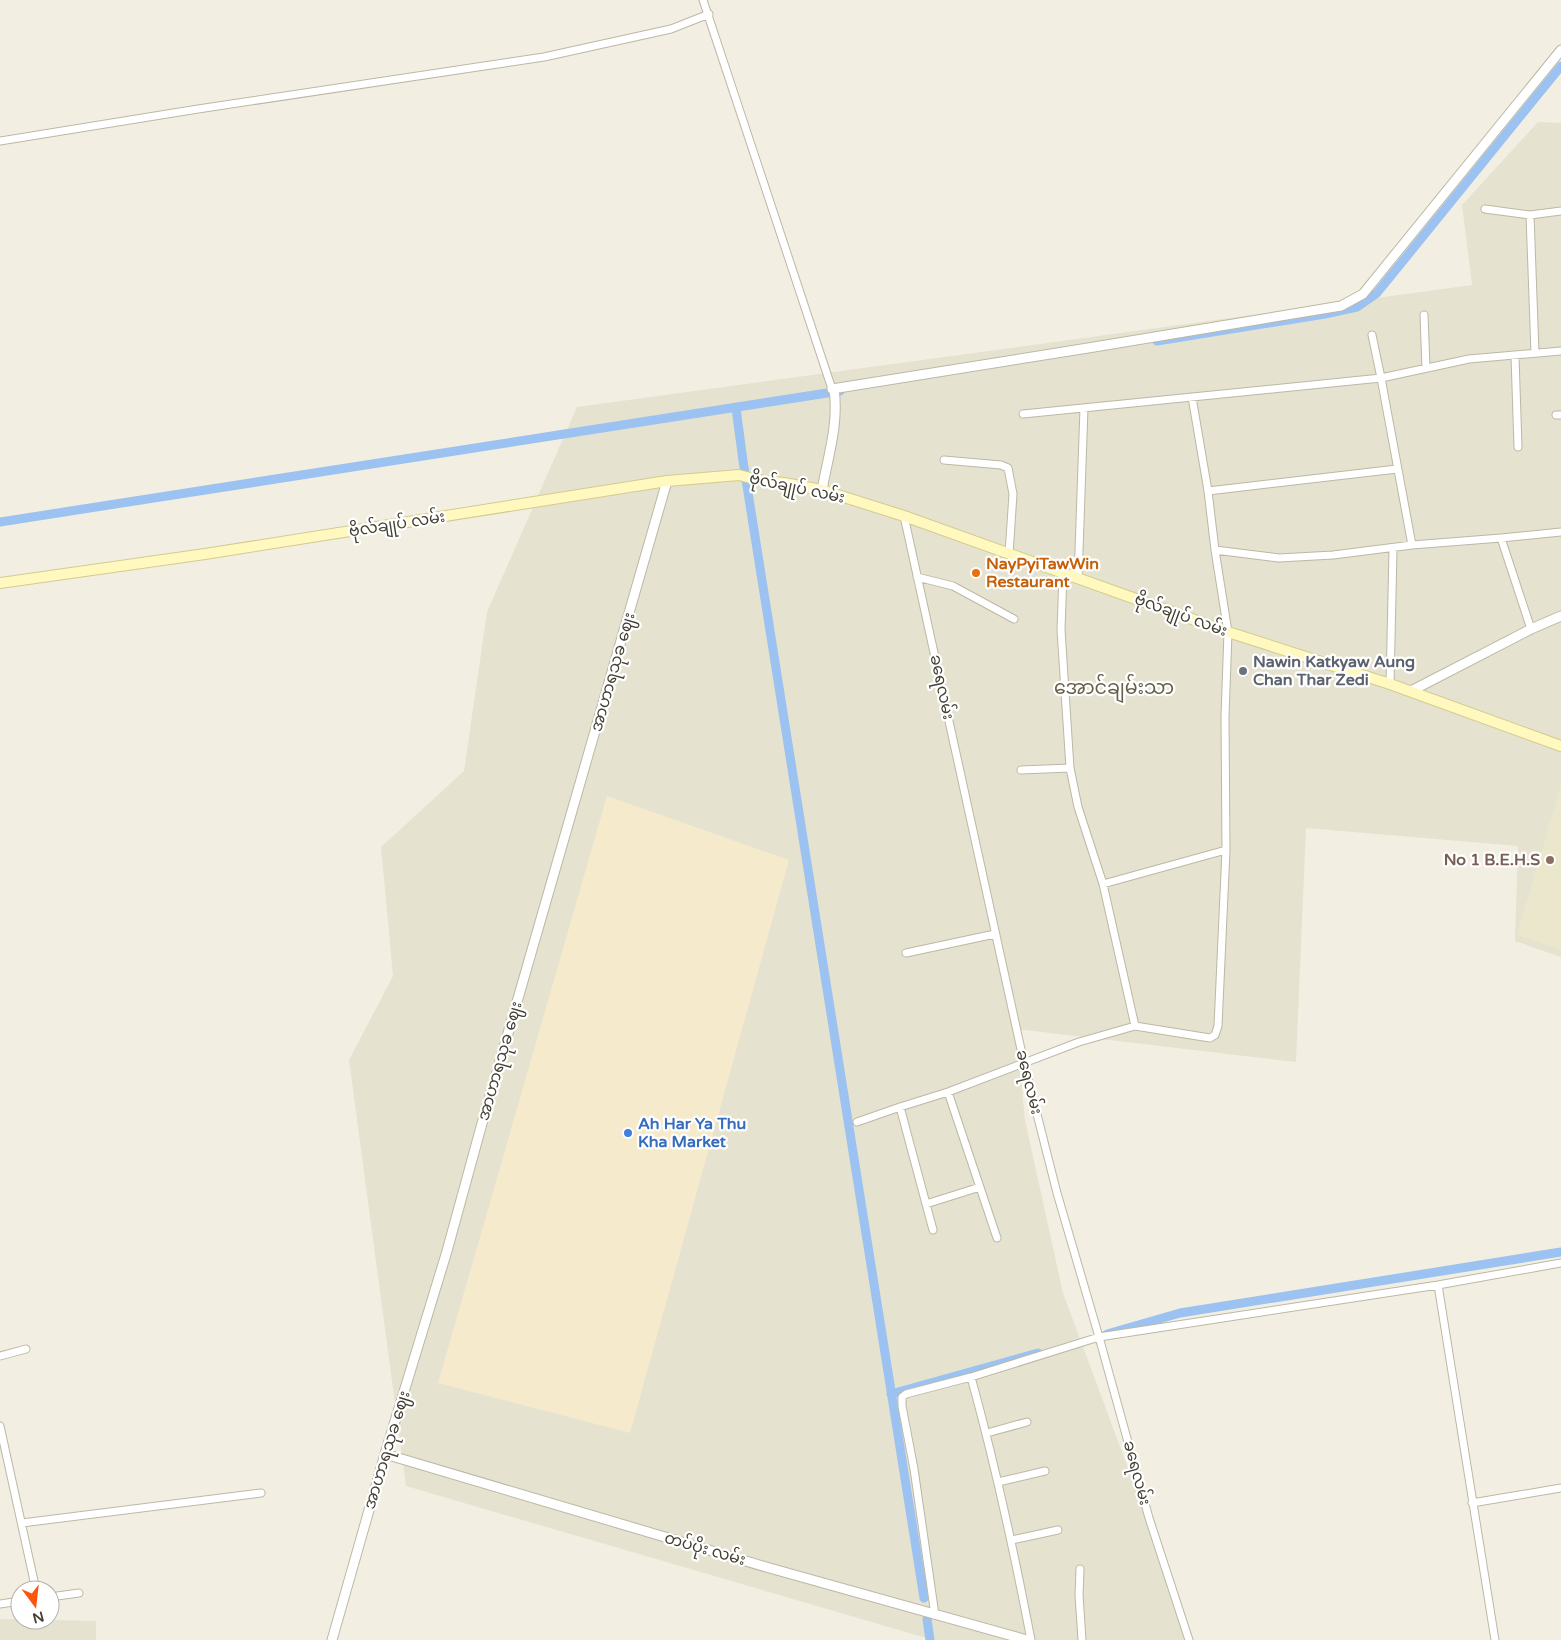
<svg xmlns="http://www.w3.org/2000/svg" width="1561" height="1640" font-family="'Varela Round','Noto Sans Myanmar',sans-serif">
  <style>
    .residential { fill: #e6e2d0 }
    .commercial { fill: #f5eacc }
    .education { fill: #ebe7cc }
    .lines { fill: none; stroke-linecap: round; stroke-linejoin: round }
    .canal { stroke: #9cc2f1; stroke-width: 9 }
    .minor-casing { stroke: #bdb8a5; stroke-width: 9 }
    .tertiary-casing { stroke: #bdb8a5; stroke-width: 11 }
    .secondary-casing { stroke: #d3cb91; stroke-width: 12 }
    .minor { stroke: #fff; stroke-width: 7 }
    .tertiary { stroke: #fff; stroke-width: 9 }
    .secondary { stroke: #fff9bf; stroke-width: 10 }
    .food-dot { fill: #e8710a; stroke: #fff; stroke-width: 2 }
    .worship-dot { fill: #6b7280; stroke: #fff; stroke-width: 2 }
    .education-dot { fill: #8d6e63; stroke: #fff; stroke-width: 2 }
    .shop-dot { fill: #3f7fe0; stroke: #fff; stroke-width: 2 }
    .labels { text-anchor: middle; dominant-baseline: central; stroke-width: 4.5; stroke-linejoin: round; paint-order: stroke }
    .street-label { font-size: 16px; fill: #433f33; stroke: #fff }
    .food-label { font-size: 16px; font-weight: bold; fill: #c56008; stroke: #fff; text-anchor: start }
    .worship-label { font-size: 16px; font-weight: bold; fill: #5b616d; stroke: #fff; text-anchor: start }
    .education-label { font-size: 16px; font-weight: bold; fill: #785e54; stroke: #fff; text-anchor: end }
    .shop-label { font-size: 16px; font-weight: bold; fill: #366cbe; stroke: #fff; text-anchor: start }
    .quarter-label { font-size: 19px; fill: #665f4a; stroke: #fff }
  </style>
  <rect width="100%" height="100%" fill="#f2efe2"/>
  <path class="residential" d="M1538,122L1561,123V957L1515,941L1518,846L1306,828L1296,1062L1016,1029L1025,1120L1063,1293L1192,1640H933L406,1486L349,1060L393,976L381,847L464,771L487,612L577,407L1472,285L1462,205Z
    M0,1619L96,1621V1640H0Z"/>
  <path class="commercial" d="M607,796L789,860L630,1433L438,1383Z"/>
  <path class="education" d="M1561,785V950L1517,935Z"/>
  <g class="lines">
    <path class="canal" d="M1157,341L1325,314L1357,307L1377,293L1561,66
      M736,408L743,461L924,1598
      M0,522L840,391
      M1107,1334L1180,1313L1561,1252
      M891,1394L1038,1353
      M927,1619L930,1640"/>
    <defs>
      <path id="minor" d="M703,0L832,389
        M0,141L198,109L544,57L671,29L709,14
        M1485,209L1530,215L1561,211
        M1530,215L1535,353
        M1424,315L1426,368
        M1515,356L1518,447
        M1192,397L1208,491
        M1023,414L1381,378L1372,335
        M1556,415H1561
        M944,460L1001,465L1008,468L1013,494L1009,554
        M904,516L1024,1063L1057,1193L1099,1337L1149,1518L1189,1640
        M1501,538L1531,629
        M1412,545L1381,378L1469,359L1561,351
        M1215,550L1279,558L1333,555L1412,545L1501,538L1561,532
        M1063,574L1061,630L1070,768L1078,807L1103,884L1135,1026
        M917,577L953,586L1014,619
        M1078,579L1084,408
        M1390,684L1393,549
        M1021,770L1070,768
        M1103,884L1226,850
        M906,953L995,934
        M948,1092L997,1238
        M900,1107L933,1230
        M857,1122L900,1107L948,1092L1079,1042L1135,1026L1210,1038L1215,1035L1218,1026L1226,850L1225,717L1228,632L1215,550L1208,491L1397,469
        M926,1204L980,1187
        M1438,1285L1495,1640
        M0,1356L26,1349
        M971,1377C995,1464 1014,1551 1031,1640
        M0,1426L36,1590
        M987,1433L1027,1422
        M998,1482L1045,1471
        M1472,1503L1561,1488
        M22,1523L261,1493
        M1012,1540L1058,1530
        M1080,1569L1079,1595L1082,1640
        M50,1597L79,1593
        M0,1604L20,1601
        M935,1615L914,1469L902,1406V1397L906,1394L971,1377L1099,1337L1438,1285L1561,1263"/>
      <path id="tertiary" d="M832,389L1088,348L1341,306L1363,294L1561,50
        M822,490C828,456 839,424 834,389H832
        M1411,691L1531,629L1561,616
        M385,1454L766,1567L1027,1640
        M332,1640L385,1454L447,1251L481,1127L667,481"/>
      <path id="secondary" d="M0,583L205,554L667,481L739,475L758,480L784,483L822,490L904,516L1228,632L1390,684L1561,746"/>
    </defs>
    <use href="#minor" class="minor-casing"/>
    <use href="#tertiary" class="tertiary-casing"/>
    <use href="#secondary" class="secondary-casing"/>
    <use href="#minor" class="minor"/>
    <use href="#tertiary" class="tertiary"/>
    <use href="#secondary" class="secondary"/>
  </g>
  <circle class="food-dot" cx="976" cy="573" r="5"/>
  <circle class="worship-dot" cx="1243" cy="671" r="5"/>
  <circle class="education-dot" cx="1550" cy="860" r="5"/>
  <circle class="shop-dot" cx="628" cy="1133" r="5"/>
  <g class="labels">
    <g class="street-label">
      <text transform="translate(797 488) rotate(12)">ဗိုလ်ချုပ် လမ်း</text>
      <text transform="translate(397 524) rotate(-9)">ဗိုလ်ချုပ် လမ်း</text>
      <text transform="translate(1181 615) rotate(20)">ဗိုလ်ချုပ် လမ်း</text>
      <text transform="translate(613 672) rotate(-74)">အာဟာရသုခ ဈေး</text>
      <text transform="translate(942 687) rotate(78)">ခရေလမ်း</text>
      <text transform="translate(500 1061) rotate(-74)">အာဟာရသုခ ဈေး</text>
      <text transform="translate(1029 1082) rotate(76)">ခရေလမ်း</text>
      <text transform="translate(387 1450) rotate(-73)">အာဟာရသုခ ဈေး</text>
      <text transform="translate(1137 1473) rotate(75)">ခရေလမ်း</text>
      <text transform="translate(705 1549) rotate(16)">တပ်ပိုး လမ်း</text>
    </g>
    <g class="food-label">
      <text x="986" y="564">NayPyiTawWin<tspan x="986" dy="18">Restaurant</tspan></text>
    </g>
    <g class="worship-label">
      <text x="1253" y="662">Nawin Katkyaw Aung<tspan x="1253" dy="18">Chan Thar Zedi</tspan></text>
    </g>
    <g class="education-label">
      <text x="1540" y="860">No 1 B.E.H.S</text>
    </g>
    <g class="shop-label">
      <text x="638" y="1124">Ah Har Ya Thu<tspan x="638" dy="18">Kha Market</tspan></text>
    </g>
    <g class="quarter-label">
      <text x="1114" y="688">အောင်ချမ်းသာ</text>
    </g>
  </g>
  <g transform="translate(35 1605) rotate(165)"><circle r="24" fill="#ffffff" stroke="#b4b2ad"/>
  <path d="M0-4L9 19L0 12L-9 19Z" fill="#ff540c"/>
  <text y="-8" font-size="14" font-weight="bold" text-anchor="middle" fill="#433f33">N</text>
  </g>
</svg>
